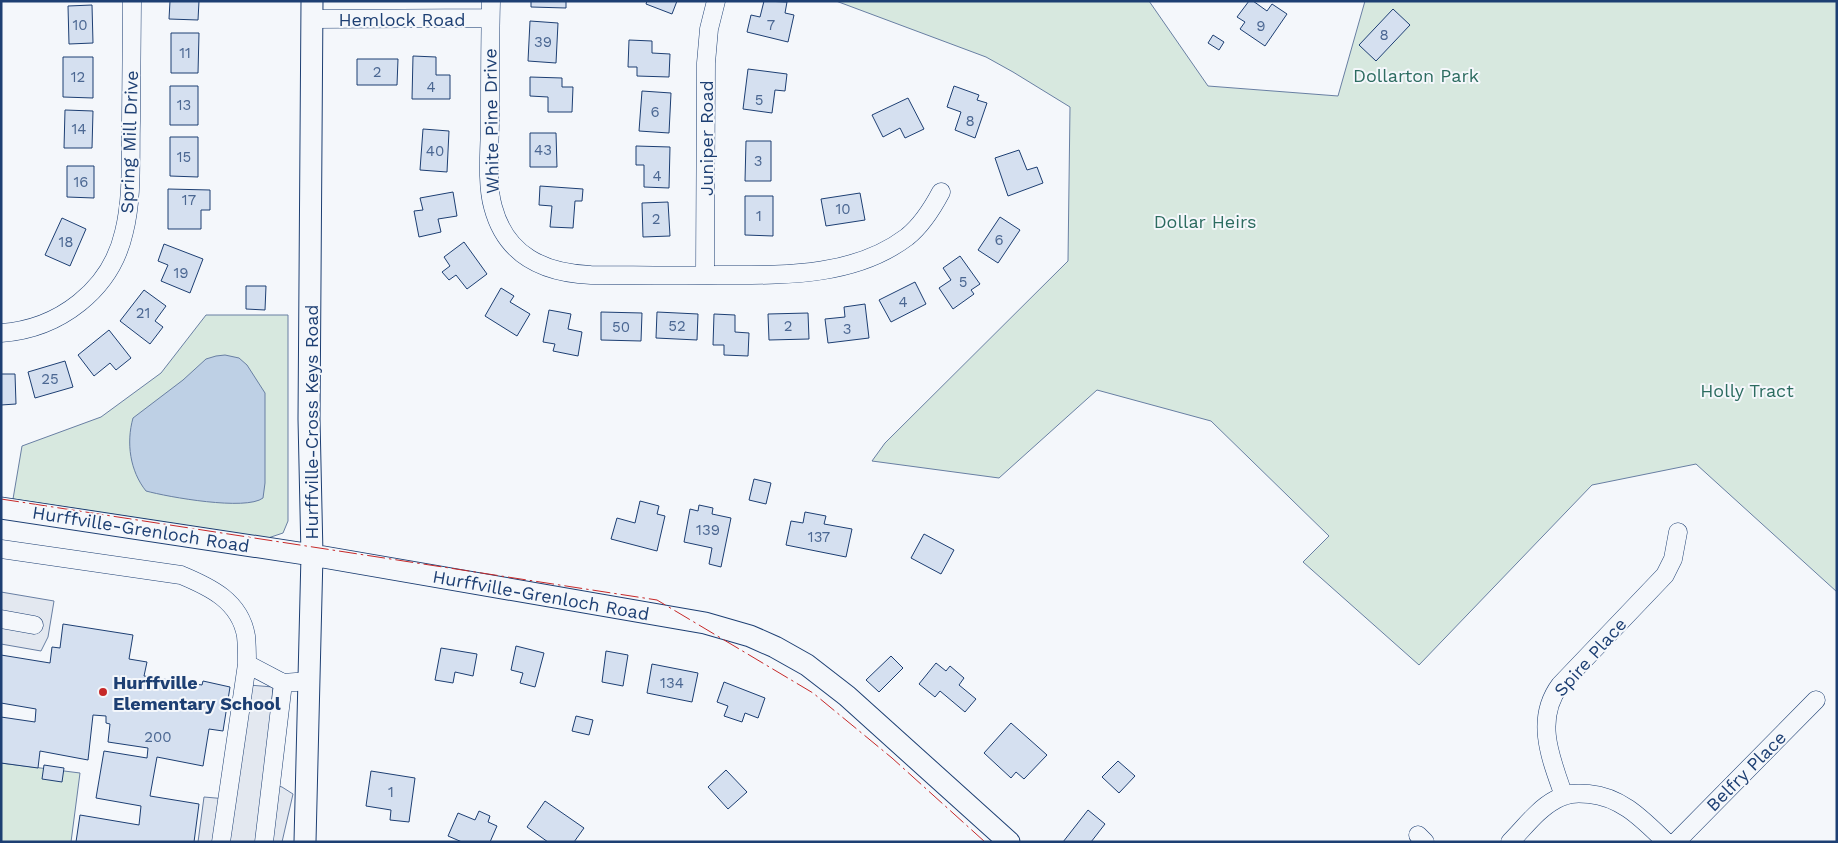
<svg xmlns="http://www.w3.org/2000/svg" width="1838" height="843" font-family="'Work Sans',sans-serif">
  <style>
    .green { fill: #d7e8df; stroke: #687fa3 }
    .parking { fill: #e3e8f0; stroke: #687fa3 }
    .water { fill: #bed0e5; stroke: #687fa3 }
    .building { fill: #d5e0f0; stroke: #1d3f73 }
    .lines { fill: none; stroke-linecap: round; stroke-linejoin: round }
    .minor-casing { stroke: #1d3f73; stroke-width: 19 }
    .major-casing { stroke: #1d3f73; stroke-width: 23 }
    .minor { stroke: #f4f7fb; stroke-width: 18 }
    .major { stroke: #f4f7fb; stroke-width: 21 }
    .power { stroke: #c62828; stroke-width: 1; stroke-dasharray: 18 4 2.5 4; stroke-linecap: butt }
    .poi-dot { fill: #c62828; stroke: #f4f7fb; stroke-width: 2 }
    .labels { text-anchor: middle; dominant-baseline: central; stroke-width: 4; stroke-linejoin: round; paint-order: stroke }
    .number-label { font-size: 15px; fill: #4b6792 }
    .street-label { font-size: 18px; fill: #1d3f73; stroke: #f4f7fb }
    .park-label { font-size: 18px; fill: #2c6c60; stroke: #f4f7fb }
    .poi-label { font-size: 18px; font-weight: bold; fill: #1d3f73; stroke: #f4f7fb; text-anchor: start }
  </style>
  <rect width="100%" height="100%" fill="#f4f7fb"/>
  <path class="green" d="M836,1H1149L1208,86L1338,96L1365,1H1837V592L1696,464L1592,485L1419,665L1303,562L1329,536L1211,421L1097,390L999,478L872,461L885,443L1068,261L1070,107L1013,72L986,57Z
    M206,315H288V521L283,533L268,538L13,499L22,446L101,417L161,373Z
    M1,763L80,773L71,842H1Z"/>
  <path class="parking" d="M1,592L54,601L48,637L41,651L1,644Z
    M237,684L273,687L265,782L282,787L293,794L282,842H198L204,797L227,799Z"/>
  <path class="water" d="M225,355L239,358L247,365L265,393V483L263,498C246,511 168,497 146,491C130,471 126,443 133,418L183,380L206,359L216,356Z"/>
  <path class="building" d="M170,1H199L198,20L169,19Z
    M531,1H566V8L531,7Z
    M647,1H677L672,14L646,4Z
    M764,1L787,2L785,13L794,15L788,42L747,32L751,15L760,17Z
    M1249,1H1253L1267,11L1272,4L1287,14L1265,46L1240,29L1245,22L1237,17Z
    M92,5L93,43L69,44L68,6Z
    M1393,9L1410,25L1376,61L1359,45Z
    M530,21L558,23L556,63L528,61Z
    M171,33H199L198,73H171Z
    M1213,35L1224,42L1219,50L1208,43Z
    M629,40L652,41V53L670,54L669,77L637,76V67H628Z
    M413,56L436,57V75H450V99H412Z
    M63,57H93V98L63,97Z
    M357,59H398L397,85H357Z
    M748,69L787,74L785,91L775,90L772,113L743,109Z
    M530,77L562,78V87H573L572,112H548V97L530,96Z
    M170,86H198V125H170Z
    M954,86L979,95L977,100L987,103L975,138L955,130L961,112L947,107Z
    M642,91L671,93L669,133L639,131Z
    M908,98L924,129L905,138L900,128L883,137L872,115Z
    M65,110L93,111L92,148H64Z
    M423,129L449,131L447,172L420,170Z
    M530,133H556L557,167H530Z
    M170,137H198V177L170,176Z
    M746,141H771V181H745Z
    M636,146L670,147L669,188L644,187V165H636Z
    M1019,150L1027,170L1037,167L1043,183L1008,196L995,158Z
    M67,166H94V198L67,197Z
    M540,186L583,189L582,201H575L573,228L550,227L552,206L539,205Z
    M168,189L210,190V210H201V229H168Z
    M453,192L457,216L438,219L441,232L419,237L414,211L423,210L420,198Z
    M860,193L865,220L826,226L821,199Z
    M745,196H773V236L745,235Z
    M668,202L670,236L643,237L642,203Z
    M1000,217L1020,230L998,263L978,250Z
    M62,218L86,229L70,266L45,255Z
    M464,242L487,274L467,289L456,275L449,280L442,272L450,266L444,257Z
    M164,244L203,259L190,293L161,281L168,265L158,261Z
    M960,256L980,284L971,290L974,294L953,309L939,288L951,280L943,268Z
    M915,282L926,304L891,322L879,300Z
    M246,286H266L265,310L246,309Z
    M501,288L514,296L510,302L530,314L517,336L485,316Z
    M144,290L166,306L155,321L163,327L150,344L120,321Z
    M865,304L869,338L828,343L825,319L845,317L844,307Z
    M549,310L571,314L568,329L582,332L578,356L553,351L555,344L543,342Z
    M601,312L642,313L641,341L601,340Z
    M657,312L698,314L697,340L656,338Z
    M808,313L809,339L769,340L768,314Z
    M714,314L735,315V332L749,333L748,356L724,355V345H713Z
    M109,330L131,358L116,370L110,363L94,376L78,355Z
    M65,361L73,387L35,398L28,372Z
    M1,374H15L16,404L1,405Z
    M754,479L771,483L766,504L749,500Z
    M640,501L659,506L657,514L665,516L657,551L611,539L617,518L635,523Z
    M699,505L713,508L712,514L731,518L721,567L709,564L712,548L684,542L690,509L698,511Z
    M805,512L826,516L824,524L852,529L846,557L786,545L791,521L803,523Z
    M924,534L954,550L941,574L911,558Z
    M63,624L133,635L129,659L147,662L144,676L202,685L203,681L230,687L223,731L209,729L203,766L157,757L150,796L199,804L194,842H76L80,815L139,825L141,806L96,798L104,751L147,758L148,748L108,742L110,724L106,723V716L93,715L88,760L40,751L38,768L1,763V717L35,722L36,709L1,703V655L50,663L52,647L60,648Z
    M516,646L544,653L535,687L520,683L523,673L511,670Z
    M441,648L477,654L473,676L455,672L453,683L435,680Z
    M606,651L628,655L623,686L602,682Z
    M891,656L903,668L879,692L866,680Z
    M936,663L946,671L950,666L964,678L959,685L976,699L965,712L940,691L935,697L919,684Z
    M652,664L698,673L692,702L647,693Z
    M724,682L765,698L758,718L745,713L742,722L724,716L728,706L717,702Z
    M576,716L593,720L589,735L572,731Z
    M1011,723L1047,755L1024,779L1016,772L1011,778L984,753Z
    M1118,761L1135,776L1119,793L1102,777Z
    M44,765L64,768L62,782L42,779Z
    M726,770L747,792L728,809L708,787Z
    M371,771L415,778L409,822L390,820L391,810L366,806Z
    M545,801L584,828L574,842H548L527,827Z
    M1088,810L1105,824L1091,842H1063Z
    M479,811L490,816L488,822L497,826L490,842H462L448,836L458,813L475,820Z"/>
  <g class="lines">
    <defs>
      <path id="minor" d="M491,1C490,41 490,80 490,120C490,145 486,183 493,207C506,256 544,273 591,275C633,275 675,276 717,275C780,275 853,278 907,237C922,225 932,209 941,192
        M313,19L490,18
        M705,275L706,63L709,29L716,1
        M1,333C59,329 111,290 124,232C133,196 130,159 131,122C131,82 132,42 132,1
        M1,549L181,575C210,587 240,601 246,636C247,645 247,655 247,664L221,842
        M1,619L34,625
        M247,664L283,683
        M1564,796C1551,759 1534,720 1560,685L1665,575L1673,559L1678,532
        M1418,835L1425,842
        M264,842L283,683L309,681
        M1510,842C1524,828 1538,809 1555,800C1566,793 1576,793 1589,794C1622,797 1643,820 1666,842
        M1676,842L1816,700"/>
      <path id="major" d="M1,508L312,555L705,623L750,636L775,647L807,665L847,696L1009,842
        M305,842L312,555L309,419L312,1"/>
    </defs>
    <use href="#minor" class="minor-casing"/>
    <use href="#major" class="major-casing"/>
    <use href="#minor" class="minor"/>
    <use href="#major" class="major"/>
    <path class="power" d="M1,499L657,600L813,693L892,758L985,842"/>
  </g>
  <circle class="poi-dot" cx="103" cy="692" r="5"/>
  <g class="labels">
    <g class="number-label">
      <text x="80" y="25">10</text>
      <text x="771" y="25">7</text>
      <text x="1261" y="26">9</text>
      <text x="1384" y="35">8</text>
      <text x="543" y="42">39</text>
      <text x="185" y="53">11</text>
      <text x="377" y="72">2</text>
      <text x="78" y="77">12</text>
      <text x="431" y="87">4</text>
      <text x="759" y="100">5</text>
      <text x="184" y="105">13</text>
      <text x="655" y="112">6</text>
      <text x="970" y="121">8</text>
      <text x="79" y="129">14</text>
      <text x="543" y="150">43</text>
      <text x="435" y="151">40</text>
      <text x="184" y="157">15</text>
      <text x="758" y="161">3</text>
      <text x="657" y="176">4</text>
      <text x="81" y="182">16</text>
      <text x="189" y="200">17</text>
      <text x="843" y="209">10</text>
      <text x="759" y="216">1</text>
      <text x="656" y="219">2</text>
      <text x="999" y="240">6</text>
      <text x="66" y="242">18</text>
      <text x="181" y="273">19</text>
      <text x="963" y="282">5</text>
      <text x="903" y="302">4</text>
      <text x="143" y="313">21</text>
      <text x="677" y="326">52</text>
      <text x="788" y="326">2</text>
      <text x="621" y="327">50</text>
      <text x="847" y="329">3</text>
      <text x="50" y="379">25</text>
      <text x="708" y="530">139</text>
      <text x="819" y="537">137</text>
      <text x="672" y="683">134</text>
      <text x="158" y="737">200</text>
      <text x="391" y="792">1</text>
    </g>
    <g class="street-label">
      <text x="402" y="19">Hemlock Road</text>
      <text transform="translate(491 121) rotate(-91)">White Pine Drive</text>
      <text transform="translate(706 138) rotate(-90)">Juniper Road</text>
      <text transform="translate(129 142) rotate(-88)">Spring Mill Drive</text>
      <text transform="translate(311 422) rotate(-90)">Hurffville-Cross Keys Road</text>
      <text transform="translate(141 529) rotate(9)">Hurffville-Grenloch Road</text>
      <text transform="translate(541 595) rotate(10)">Hurffville-Grenloch Road</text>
      <text transform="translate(1590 657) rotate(-48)">Spire Place</text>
      <text transform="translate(1746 771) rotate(-45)">Belfry Place</text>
    </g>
    <g class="park-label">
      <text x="1416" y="75">Dollarton Park</text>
      <text x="1205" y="221">Dollar Heirs</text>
      <text x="1747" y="390">Holly Tract</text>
    </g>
    <g class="poi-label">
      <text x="113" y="682">Hurffville<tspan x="113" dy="21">Elementary School</tspan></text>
    </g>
  </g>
  <rect width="1838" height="843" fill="none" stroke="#1d3f73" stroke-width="5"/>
</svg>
